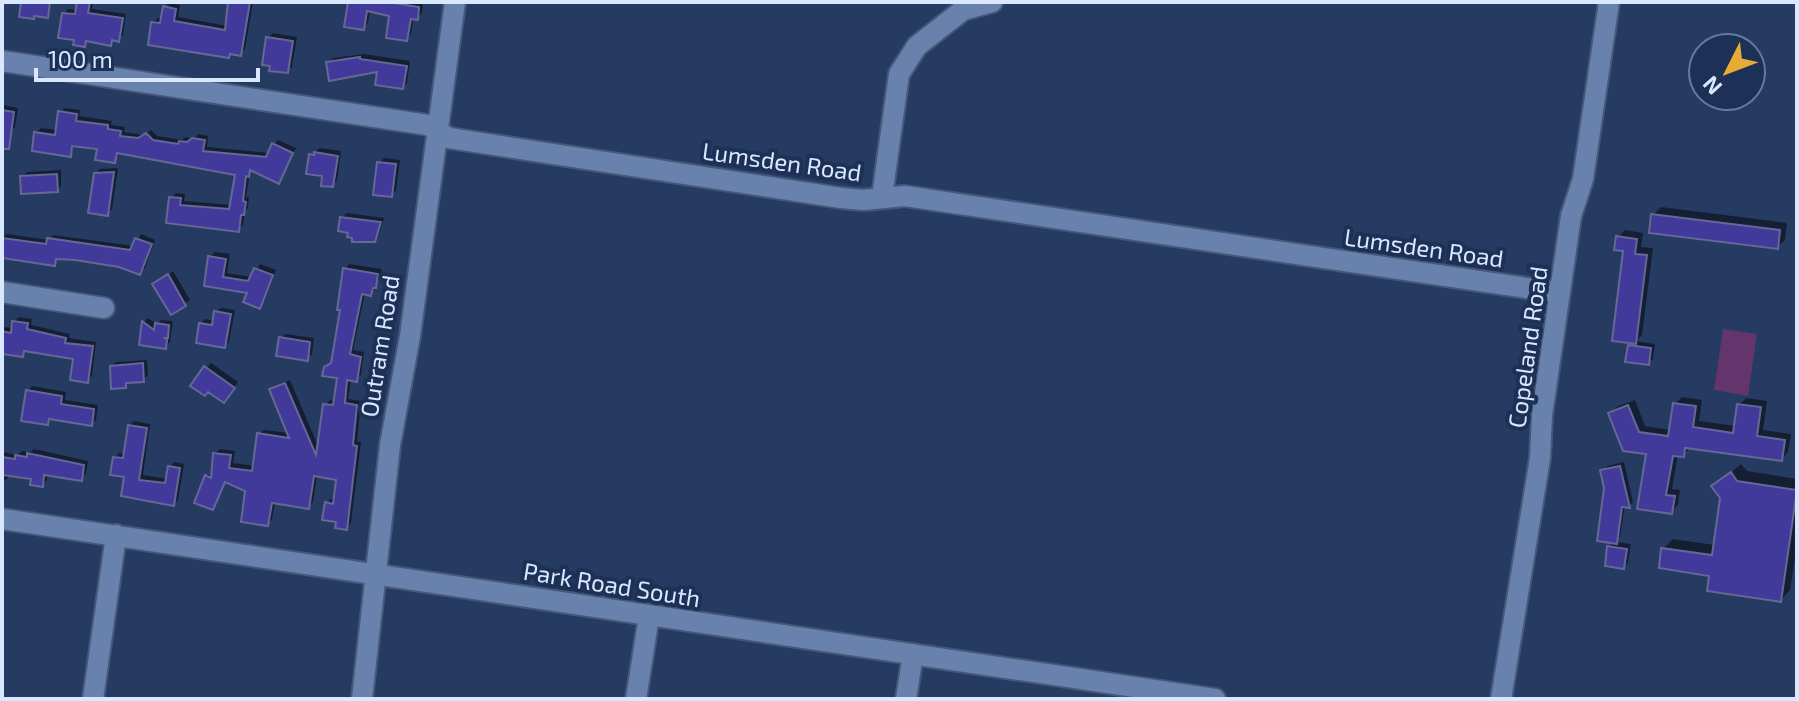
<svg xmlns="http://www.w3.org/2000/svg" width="1799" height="701" font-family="'Exo 2',sans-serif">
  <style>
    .green { fill: #63356c }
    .shadow { fill: #0007 }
    .building { fill: #423a9a; stroke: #656896; stroke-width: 2 }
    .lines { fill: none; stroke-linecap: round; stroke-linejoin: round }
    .minor-casing { stroke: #465879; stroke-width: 24 }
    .minor { stroke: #6982ad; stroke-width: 20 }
    .labels { text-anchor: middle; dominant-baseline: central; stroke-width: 8; stroke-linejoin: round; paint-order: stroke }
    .street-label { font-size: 24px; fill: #d9e7ff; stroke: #1c3155 }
  </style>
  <rect width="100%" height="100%" fill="#263b61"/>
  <path class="green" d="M1723,329L1757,334L1748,396L1714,390Z"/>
  <path class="shadow" d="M79,2H93L92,9L126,14L123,35L110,43L89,40L84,45L64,14L68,9L78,10Z
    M230,2H253L245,49L240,54L232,52L229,56L153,23L158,18L163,19L165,7L169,3L180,5L178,17L228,26Z
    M340,2H417L423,3L422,13L417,18L414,17L411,34L407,39L392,14L370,9L368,23L363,28L350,3Z
    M273,33L297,37L292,67L287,71L268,38Z
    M364,54L410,61L407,83L403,87L379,70L329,63L333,58Z
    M2,105L18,108L15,127L11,132L2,130Z
    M65,108L80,110L79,116L112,121L111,125L125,127L124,132L144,135L151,130L157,136L182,140L185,137L194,139L198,134L208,136L207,147L270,153L278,140L296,148L279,181L253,170L250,173L246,197H249L248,208L245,211L243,225L238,230L168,221L171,198L176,193L185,194L184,201L232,205L237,173L120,152L115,161L99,148L75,144L70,154L36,133L41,128L57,130L60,112Z
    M320,148L341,151L337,181L332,185L310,155Z
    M384,158L400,160L396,191L391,195L379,163Z
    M118,168L112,209L107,214L95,174L100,169Z
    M61,170V186L57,190L22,177L27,172Z
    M1661,207L1787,223L1785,240L1777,247L1653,215Z
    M347,213L384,218L379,235L375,240L342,218Z
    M1625,230L1643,233L1641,247L1653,248L1642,335L1636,341L1655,344L1653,359L1648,363L1629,346L1633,342L1625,249L1618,237Z
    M7,234L48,240L53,235L134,246L141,234L155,240L145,268L140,273L119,265L59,257L54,264L13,258L11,260L2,259V238Z
    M215,252L230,254L227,273L252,277L260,264L276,270L264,302L259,306L249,291L206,285L210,257Z
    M349,264L382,269L375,289L371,294L365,293L353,350L364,352L361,375L356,380L351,379L348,399L361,401L357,441L361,442L351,523L346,528L327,503L331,499H335L338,478L317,475L313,502L308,507L275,502L272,519L268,524L248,489L226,481L212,508L207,476L213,473L215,454L220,449L235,451L233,463L255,466L259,434L264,430L289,433L272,390L276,385L290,380L319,448L325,405L330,400L335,401L339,377L326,368L334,361L342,309L345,269Z
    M173,271L190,300L171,312L155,284Z
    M221,308L235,310L229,342L225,346L201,324L205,319L214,321L216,312Z
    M19,317L32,319L31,325L70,334L69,338L96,342L92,376L87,381L75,357L28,350L22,355L2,352V327L13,328L14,322Z
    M148,318L157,324L161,320L173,321L170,342L165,347L141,343L144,322Z
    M286,334L314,338L312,354L307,359L281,338Z
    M147,360L148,375L143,380L130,382L125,386L112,366L116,362Z
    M211,363L238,382L228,396L193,385Z
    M32,386L66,392L65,400L98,405L96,420L91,424L53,418L48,423L28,391Z
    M1682,397L1702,400L1699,421L1736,426L1739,405L1746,398L1767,401L1763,430L1791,434L1788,452L1782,459L1690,448L1683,455L1678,454L1672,489L1680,490L1678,505L1671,512L1648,452L1611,413L1618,406L1635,400L1645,426L1671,430L1675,404Z
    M134,421L150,424L143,475L168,479L170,467L174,462L184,464L178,500L173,504L126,475L115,458L119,453L125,454L129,426Z
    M34,449L88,461L86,474L81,478L48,473L47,480L42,485L33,477L8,474V478L2,483V452L18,455L22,451L30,452Z
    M1624,462L1633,502L1629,506L1625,505L1620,537L1615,542L1631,544L1628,563L1624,567L1609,547L1615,541L1602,471L1607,466Z
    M1741,464L1747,471L1797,479V545L1790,590L1781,600L1711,574L1663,549L1673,539L1715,545L1722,497L1714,487Z"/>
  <path class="building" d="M21,2H50L48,18L34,16V19L19,17Z
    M77,2H90L88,13L123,18L119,42L112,40L111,46L86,41L85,47L73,45L74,40L58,38L62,13L75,14Z
    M228,2H250L241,56L230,54L229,58L148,45L151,22L160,23L163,6L176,9L174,21L225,30Z
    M348,2H388L419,7L418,20L411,19L407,41L386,38L389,16L367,11L364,30L344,27Z
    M266,37L293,41L288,73L269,71L270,66L262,65Z
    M360,57V59L407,66L403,89L375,85L377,72L329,81L326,62Z
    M2,110L14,112L9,149H2Z
    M58,111L77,114L76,121L108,125V129L121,131L120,136L138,138L146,133L153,140L178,144L179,141L187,142L192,138L205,140L203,151L266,157L272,143L293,153L279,184L250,170L249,177L246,176L243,201L246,202L244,215H241L239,232L166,223L169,197L181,198L180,205L229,209L235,175L117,153L115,163L95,160L97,149L72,146L71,157L32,151L34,132L55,135Z
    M314,152L338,156L333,187L321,186L322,176L306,174L309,154L314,155Z
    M377,162L396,164L392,197L373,195Z
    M114,172L108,216L88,213L94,173Z
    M57,174L58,192L21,194L20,176Z
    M1651,214L1780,230L1778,249L1649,233Z
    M340,217L381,222L375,242H352V238L347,237L348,233L338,231Z
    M1616,236L1637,239L1635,254L1647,255L1636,344L1612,341L1623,251L1614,250Z
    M2,238L46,244L47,238L130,250L135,238L152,244L140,275L119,267L75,260L56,259L55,266L2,258Z
    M208,256L226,259L223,277L248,281L254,268L273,275L260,309L243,302L247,293L204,286Z
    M343,268L378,274L376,288H373L371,296L362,294L350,354L361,357L357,382L347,380L345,403L357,405L353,445L357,446L347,530L335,528L336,522L322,520L325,502L333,504L336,480L314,476L309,509L272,503L268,526L241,522L245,491L225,482L213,510L194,503L205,475L211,478L213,453L231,455L229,468L252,471L257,433L289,438L269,389L285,383L316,455L323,404L333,405L337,378L322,376L324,367L331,363L340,310H337Z
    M168,274L186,306L171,315L152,284Z
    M214,311L231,314L225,348L196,343L199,323L212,325Z
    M12,321L28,323L27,329L66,338L65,343L93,346L88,383L70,380L73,359L24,351L23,357L2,354V331L11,333Z
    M142,321L154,330L155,323L169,325L168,338H165L167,340L166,349L139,345Z
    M279,337L310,342L308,361L276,356Z
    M1628,345L1651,348L1649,365L1625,362Z
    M143,363L144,382L126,383V388L111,389L110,366Z
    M204,366L235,388L224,403L208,392L205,396L190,386Z
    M26,390L62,396L61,404L94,409L92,426L49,419L48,425L21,421Z
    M1673,403L1696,406L1693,427L1733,433L1737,404L1761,407L1757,436L1785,440L1782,461L1685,448L1684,457L1673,456L1666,495L1675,496L1672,514L1637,509L1646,454L1623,451L1608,413L1628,405L1639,432L1668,436Z
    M128,425L147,428L139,480L165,483L168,466L180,468L174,506L121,496L124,477L110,475L113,457L123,458Z
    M27,453L84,465L82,481L44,475L43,487L30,485L31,479L2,475V457L15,459V455L27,457Z
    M1620,466L1630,508L1622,507L1617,544L1597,541L1604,488L1600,470Z
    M1731,472L1737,481L1797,490L1781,602L1707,591L1709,576L1659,568L1661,548L1712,555L1720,498L1711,486Z
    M1607,546L1627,549L1624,569L1605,566Z"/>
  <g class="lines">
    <defs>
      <path id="minor" d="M2,61L428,125L449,138L841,198L863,200L905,196L1560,293
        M882,197L899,74L917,46L963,10L992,2
        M2,292L104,308
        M2,519L1215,699
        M93,699L116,535
        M362,699L390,445L410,336L455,2
        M636,699L649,616
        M906,699L913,654
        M1501,699L1540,458L1542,415L1571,216L1583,179L1609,2"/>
    </defs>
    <use href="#minor" class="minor-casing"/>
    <use href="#minor" class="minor"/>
  </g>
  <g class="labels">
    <g class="street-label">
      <text transform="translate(782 161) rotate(8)">Lumsden Road</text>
      <text transform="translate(1424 247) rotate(8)">Lumsden Road</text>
      <text transform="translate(379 346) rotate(-81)">Outram Road</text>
      <text transform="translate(1527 347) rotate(-82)">Copeland Road</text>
      <text transform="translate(612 584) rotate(9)">Park Road South</text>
    </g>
  </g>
  <rect width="1799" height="701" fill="none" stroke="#d9e7ff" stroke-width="8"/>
  <g transform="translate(1727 72) rotate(228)"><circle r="38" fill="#1c3155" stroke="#687a99" stroke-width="2"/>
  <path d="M0-6L14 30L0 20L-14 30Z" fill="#e6ac36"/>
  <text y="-12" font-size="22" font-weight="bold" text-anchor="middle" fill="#d9e7ff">N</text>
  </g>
  <path d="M36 68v12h222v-12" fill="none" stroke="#d9e7ff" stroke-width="4"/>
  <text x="48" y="68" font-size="24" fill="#d9e7ff" stroke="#1c3155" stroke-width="6" paint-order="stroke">100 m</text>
</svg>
